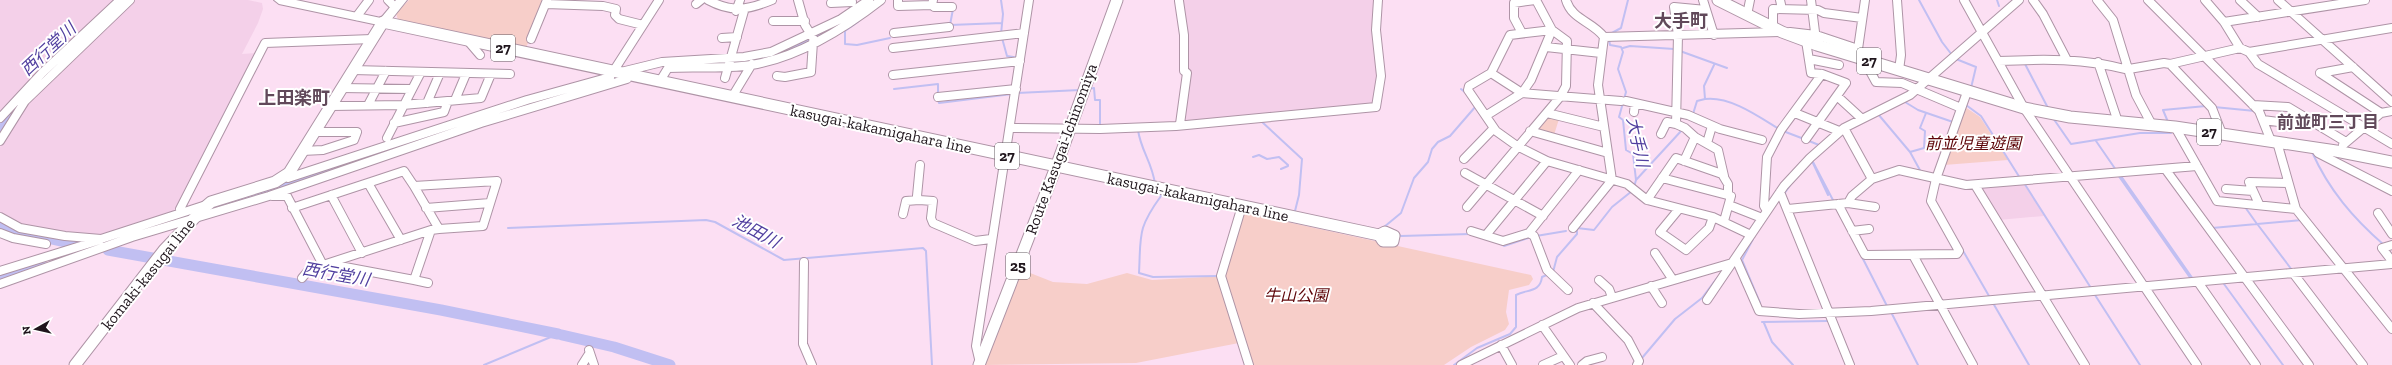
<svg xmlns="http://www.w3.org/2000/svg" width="2392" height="365" font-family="'Zilla Slab','Noto Sans JP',serif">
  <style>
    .built { fill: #f4d0e9 }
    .green { fill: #f7cec9 }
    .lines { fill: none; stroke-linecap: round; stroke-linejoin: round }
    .stream { stroke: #c1bff2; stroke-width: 2 }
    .river { stroke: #c1bff2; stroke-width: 11 }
    .minor-casing { stroke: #ae94a6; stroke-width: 10 }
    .major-casing { stroke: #ae94a6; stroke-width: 13 }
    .highway-casing { stroke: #ae94a6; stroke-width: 2 }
    .minor { stroke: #fff; stroke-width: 8 }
    .major { stroke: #fff; stroke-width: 11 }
    .highway { fill: #fff; fill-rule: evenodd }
    .labels { text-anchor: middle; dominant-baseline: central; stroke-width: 4; stroke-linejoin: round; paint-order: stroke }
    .shield { fill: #fff; stroke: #625b60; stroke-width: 1 }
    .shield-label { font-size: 15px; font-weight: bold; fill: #1f151c }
    .street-label { font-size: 16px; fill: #1f151c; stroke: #fff }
    .park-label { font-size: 16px; font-style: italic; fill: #5d0407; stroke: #fff }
    .water-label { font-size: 17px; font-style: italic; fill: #513f9f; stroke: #fff }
    .neighbourhood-label { font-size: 17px; font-weight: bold; fill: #61495a; stroke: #fff }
    .quarter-label { font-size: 18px; font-weight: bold; fill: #61495a; stroke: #fff }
  </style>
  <rect width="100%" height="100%" fill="#fcdff3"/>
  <path class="built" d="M0,0H119L0,116Z
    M132,0H248L262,3L263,9L258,23L242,54L257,53L177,209L159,218L99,236L30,228L0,214V147L19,111Z
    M1181,0H1376L1378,69L1373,106L1186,123L1183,120Z
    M2023,183L2044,216L1998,220L1980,187Z"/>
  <path class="green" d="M409,0H545L526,48L398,20L396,13Z
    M1965,107L1980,117L2008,160L1944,165Z
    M1548,116L1559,119L1554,135L1536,129Z
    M1246,213L1531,275L1533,279L1529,285L1509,290L1506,312L1509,324L1505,330L1471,347L1444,365H1252L1244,342L1136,363L984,365L1020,269L1053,282L1087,284L1127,273L1152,280L1224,276L1243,214Z"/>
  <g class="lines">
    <path class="stream" d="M1001,0L1003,14L1001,34
      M1919,0L1942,42L1952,55
      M1997,0L1999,6
      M953,9L950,25L1002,23
      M859,21L845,31V44L857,45L890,38
      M1610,34L1621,28L1628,0
      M1002,38L1007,56L1019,58
      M1609,39L1610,45L1621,47L1623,52L1618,69L1626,92L1619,117L1623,120L1626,150L1633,154L1636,180L1634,187
      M1623,48L1630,46L1674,49
      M1680,51L1727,68
      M1956,59L1976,67L1971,88
      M2025,64L2048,108
      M894,89L938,84V95
      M1088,89L1094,88L1095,100H1100V127
      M1461,89L1466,93
      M1017,93L1080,90
      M938,99L939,103L1012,94
      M1705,99C1730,96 1758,116 1779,129
      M1905,102L1918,110L1953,122
      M1966,105L1981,116L2020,178
      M2214,107L2255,111
      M1693,114L1697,101L1705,99L1704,86L1714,65
      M1878,114L1910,152L1921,172
      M2053,118L2071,144L2140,133H2171
      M1261,121L1302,159L1299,195L1295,211
      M2168,122L2163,110L2206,106
      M1138,130C1141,151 1152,162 1155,184
      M1783,131L1804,139
      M1809,141L1819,145
      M2096,141L2116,170
      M1910,152L1924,148L1925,131L1920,128L1926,113
      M2312,152C2329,190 2353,218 2384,245
      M1253,157L1259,155L1267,159L1279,157L1288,165
      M1812,161L1828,195
      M1813,162L1834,202
      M1281,169L1288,166
      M2118,175L2191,279
      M2121,176L2193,279
      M1636,180L1682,130
      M2024,183L2091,288
      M1159,191L1161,196C1137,229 1141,235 1139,273L1153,277L1218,276
      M1784,194L1791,184
      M2245,207L2257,224
      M2258,225L2292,270
      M1384,227L1401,213L1414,178L1428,162L1432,149L1438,142L1450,136L1476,106
      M508,228L706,220L715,222L784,260L923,248L926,251L932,365
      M2212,228L2302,220
      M1397,233L1401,236L1470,234
      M1536,236L1566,231
      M1753,239L1742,260L1760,303
      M1501,244L1504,246L1531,237
      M1962,249L1989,296
      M1862,257L1887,306
      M1553,272L1557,257L1577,234V228L1594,230L1612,207L1632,191
      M2224,284L2283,365
      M2095,295L2140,365
      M1993,303L2029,365
      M1891,312L1918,365
      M1762,322L1828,321
      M1764,323L1772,342L1793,365
      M1642,358L1675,319L1702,298L1717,278
      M484,365L558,334L562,335
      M1454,365L1477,348L1510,334L1516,327V295C1527,289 1540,293 1542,277L1549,274"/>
    <path class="river" d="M737,60C777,56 812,40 847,21
      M502,113L552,97
      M0,128L14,107
      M200,212L449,130
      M0,227L78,245
      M108,250L441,310L558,334
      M0,279L41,265
      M562,335L614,347L670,365"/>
    <defs>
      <path id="minor" d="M388,0L395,7
        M708,0C732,13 748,10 772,0
        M798,0L805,25L813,38
        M898,0V6L932,5L933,0
        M1536,0L1552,30L1510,35L1491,73L1469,86L1468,90L1496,131L1517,146L1547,161L1627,184L1647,200L1713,217L1751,235
        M1566,0C1572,20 1592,21 1604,37L1598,85L1612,180L1573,228
        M1703,0L1714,35
        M1780,0L1782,9
        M1811,0L1816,40
        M1865,0L1858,49L1876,82L1902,83L1961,108
        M1897,0L1901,55L1899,70
        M1964,0L2024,108L2197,365
        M2033,0L2043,14L2067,60
        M2097,0L2113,20L2136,95L2152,125
        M2148,0L2259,111L2271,141
        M2205,0L2224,22L2240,48L2249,52L2258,64L2392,144
        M2240,0L2258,17
        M2278,0L2392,102
        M1179,1L1184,35V71L1187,73L1180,124
        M831,3L852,2
        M546,4L603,6L616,9L615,15L619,19L643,25
        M696,4L701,0
        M932,5L934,7H952
        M736,11L740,0
        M1747,15L1750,0
        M357,16L369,0
        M773,21H805
        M2224,22L2365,0
        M1773,28V9L1818,10L1824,13L1862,18
        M1790,32L1816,35L1858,49
        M894,33L949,27
        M1522,33L1514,18V3L1535,0
        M1604,37L1779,32
        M722,38L737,37
        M531,39L547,0
        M468,41L480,55
        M1806,41L1811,73L1822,74L1846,83L1806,139
        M1546,47L1601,53
        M893,48L1024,33
        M2249,52L2392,28
        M1809,59L1839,65
        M1998,61C2044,59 2084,58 2129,70
        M2098,62L2118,122
        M2129,69L2164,63L2170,64
        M353,70L510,74
        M621,72L662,62L744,57L771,52L841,19L869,0
        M1491,73L1522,93L1621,101
        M2320,73L2381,113
        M2320,73L2353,67
        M611,75L659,0
        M893,75L1020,61
        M777,76L785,77L811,72L813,42
        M725,78L744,11
        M660,81L668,68C697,66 728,70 757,64C802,55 845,28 881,0
        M341,88L412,89
        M1837,96L1861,118
        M732,97L752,64
        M938,97L1016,89
        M455,100L466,74
        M1626,101L1688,115L1720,129L1762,140
        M427,103L440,73
        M368,105L386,71
        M2253,105L2288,107L2346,142
        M331,106L403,105L481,98L491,74
        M1634,112L1635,103
        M1547,113L1604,127
        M1795,113L1839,131
        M0,118L42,73L120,0
        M2263,120L2301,125L2307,118
        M394,123L444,112L448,101
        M2175,127L2217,201L2296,209
        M1010,128L1100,129L1176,126L1376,107L1381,76L1376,30L1378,0
        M1844,128L1872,179
        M1530,131L1608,153
        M1661,134L1667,122L1676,124
        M2222,134L2212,108L2170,64L2240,48
        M1695,137L1718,150L1724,176
        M387,138L421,72
        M0,141L25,101L130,0
        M2277,142L2296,209L2392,329
        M1707,143L1712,126
        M2343,145L2381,113L2392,111
        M2315,148L2318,153L2392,191
        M302,151L323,150L354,140L357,132H315
        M1464,159L1494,128
        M1684,161L1695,137L1685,128L1676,124L1678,35L1674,7L1706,10
        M920,165L917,196L919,200L933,201L931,218L933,223L975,241L991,239
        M2166,170L2309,365
        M1465,173L1543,216
        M288,178L527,100L610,77
        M1662,178L1731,196L1724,221
        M497,181L483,226L439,229L414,186Z
        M368,183L401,240
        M1975,185L2085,365
        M2226,189L2253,191
        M1780,192L1850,365
        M331,195L362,253
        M272,196H287L323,265
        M1647,200L1676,158L1722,174L1728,184V195
        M1848,203L1875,207
        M1838,204L1865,255L1957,254L1959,251L1931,201L1936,179L1967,92
        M2259,204L2249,182L2288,183
        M1729,205L1762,218
        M1242,206L1221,276L1249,365
        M1467,207L1560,97L1566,86L1567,41L1552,30L1531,80L1522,93L1487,115
        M292,208L404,171L414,186
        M426,208L490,203
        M180,209L265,43L372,39
        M1679,209L1660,232L1686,250L1709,228L1713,217
        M1788,209L1848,203L1852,196L1872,179L1899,170L1966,185L2197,166
        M1767,211L1764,206L1767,157L1781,130L1822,74
        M2378,213L2392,234
        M903,214L906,201L919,200
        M0,217L20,228L65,236L101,239L206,205
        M1471,231L1503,241L1529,233L1579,170
        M1852,231L1869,229
        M0,233L13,238L46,244
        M1529,233L1534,236L1547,270L1568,290
        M1486,235L1547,161
        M2392,245L2382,248L2392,261
        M1655,253L1673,280
        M1913,255L1973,365
        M1736,259L1759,311L1799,314L1871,311L2392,264
        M804,262L803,344L812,365
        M329,264L414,280L431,230
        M0,271L100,240
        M2293,273L2363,365
        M302,278L308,271L323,265L431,230L439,229
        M414,280L428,283
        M1599,280L1609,289L1612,297
        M2198,282L2256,365
        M0,284L132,237L269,196L481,123L627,79
        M1651,286L1662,303
        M1707,300L1784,186L1810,158L1844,128L1910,95L2019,0
        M1593,303L1628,340L1639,361L1637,365
        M1542,325L1570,365
        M1501,345L1512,365
        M589,350L594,365
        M980,363L976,346L1029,0
        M582,365L589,354
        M1461,365L1578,308L1732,263
        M1543,365L1563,356
        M1582,365L1587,361L1602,357"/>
      <path id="major" d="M1718,0L1782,32L1817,45L2024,108L2070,117L2175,127L2336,151L2392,162
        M1385,232L1394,236L1393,241H1383L1379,235Z
        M75,365L164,250L204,208L211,202L275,182L289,173L383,22L1379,235
        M979,365L1056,167L1117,0"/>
      <path id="highway" d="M274,0H296L381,18L396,0H407L387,25L383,26L279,4Z"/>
    </defs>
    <use href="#minor" class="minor-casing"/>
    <use href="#major" class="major-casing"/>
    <use href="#highway" class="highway-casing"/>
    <use href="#minor" class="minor"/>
    <use href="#major" class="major"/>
    <use href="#highway" class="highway"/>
  </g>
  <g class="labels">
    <g class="shield">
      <rect x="491" y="35" width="24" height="26" rx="3"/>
      <rect x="1857" y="48" width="24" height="26" rx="3"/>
      <rect x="2197" y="119" width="24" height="26" rx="3"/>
      <rect x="995" y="143" width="24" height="26" rx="3"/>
      <rect x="1006" y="253" width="24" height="26" rx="3"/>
    </g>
    <g class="shield-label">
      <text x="503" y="48">27</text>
      <text x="1869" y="61">27</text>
      <text x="2209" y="132">27</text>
      <text x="1007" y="156">27</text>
      <text x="1018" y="266">25</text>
    </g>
    <g class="street-label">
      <text transform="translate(881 129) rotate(12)">kasugai-kakamigahara line</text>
      <text transform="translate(1061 149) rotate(-70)">Route Kasugai-Ichinomiya</text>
      <text transform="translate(1198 197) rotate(12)">kasugai-kakamigahara line</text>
      <text transform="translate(148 274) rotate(-51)">komaki-kasugai line</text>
    </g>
    <g class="park-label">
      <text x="1973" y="143">前並児童遊園</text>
      <text x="1296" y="295">牛山公園</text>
    </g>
    <g class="water-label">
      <text transform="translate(48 49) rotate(-43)">西行堂川</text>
      <text transform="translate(1638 142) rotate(78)">大手川</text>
      <text transform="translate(756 231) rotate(29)">池田川</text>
      <text transform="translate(336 274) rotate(10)">西行堂川</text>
    </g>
    <g class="neighbourhood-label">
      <text x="2328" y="122">前並町三丁目</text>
    </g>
    <g class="quarter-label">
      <text x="1681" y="21">大手町</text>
      <text x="294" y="98">上田楽町</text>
    </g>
  </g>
  <g transform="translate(36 329) rotate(262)" stroke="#ffffff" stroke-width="3" paint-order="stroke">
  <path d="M0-3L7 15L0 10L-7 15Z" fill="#1f151c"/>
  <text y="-6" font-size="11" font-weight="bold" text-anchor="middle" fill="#1f151c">N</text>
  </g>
</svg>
